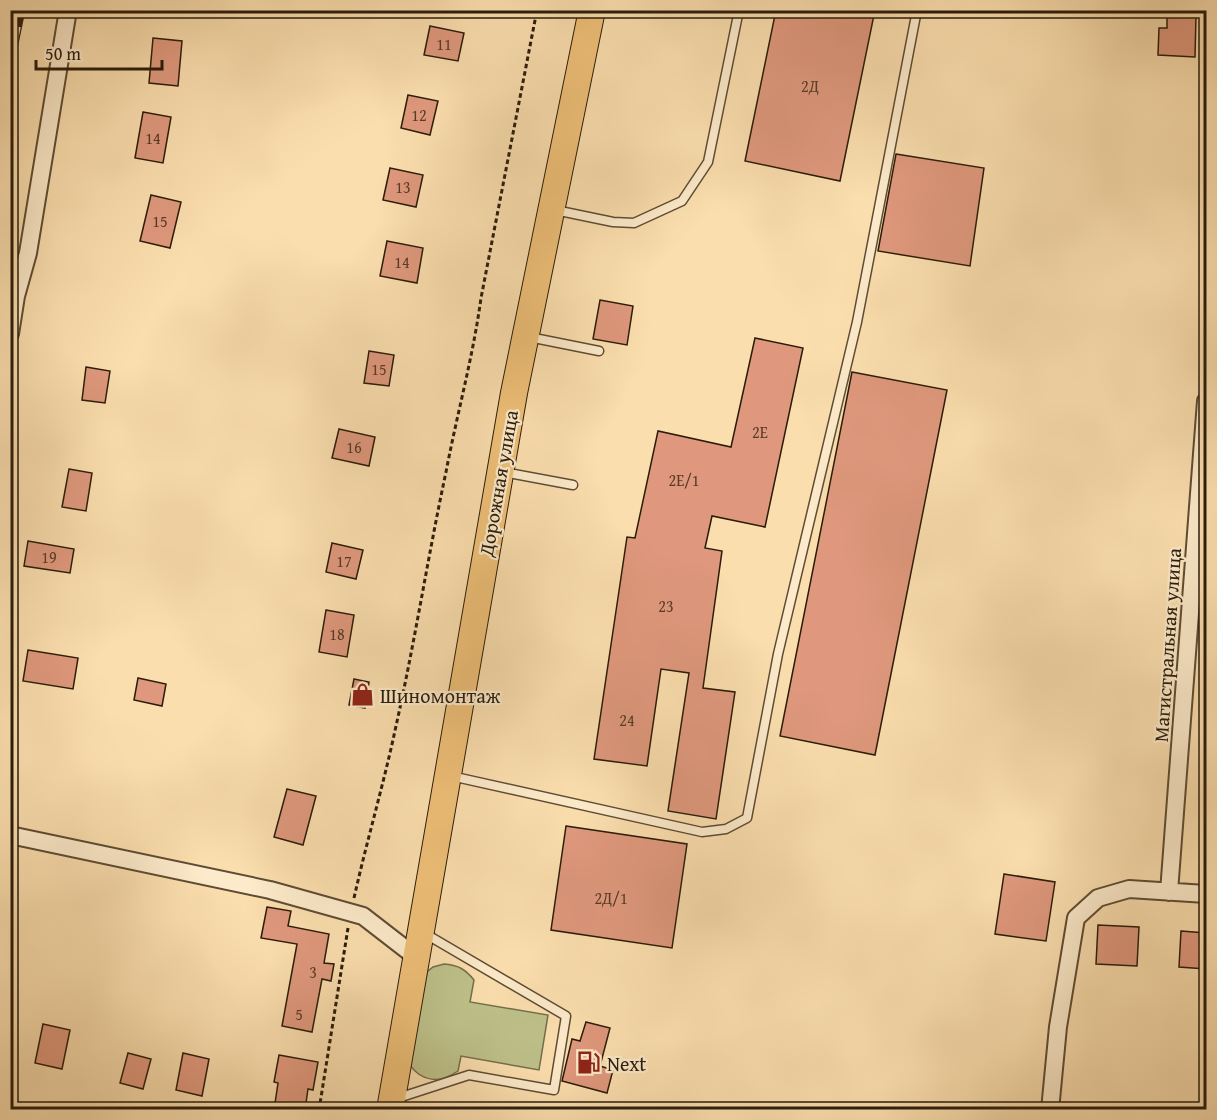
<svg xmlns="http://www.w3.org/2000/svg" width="1217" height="1120" font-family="'Gentium Book Plus',serif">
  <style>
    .green { fill: #bec18a; stroke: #746e4a; stroke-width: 1.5 }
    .building { fill: #df987d; stroke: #2a1c0a; stroke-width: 1.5 }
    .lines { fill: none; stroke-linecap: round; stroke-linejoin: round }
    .service-casing { stroke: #5e4c33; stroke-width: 11 }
    .minor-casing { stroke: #5e4c33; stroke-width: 20 }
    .primary-casing { stroke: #2a1c0a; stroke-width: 28 }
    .path { stroke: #2a1c0a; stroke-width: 3; stroke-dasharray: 4.5 3; stroke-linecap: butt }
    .service { stroke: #fceaca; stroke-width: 8 }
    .minor { stroke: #fceaca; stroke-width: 16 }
    .primary { stroke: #eebf77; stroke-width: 26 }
    .rail-casing { stroke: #2a1c0a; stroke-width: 7 }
    .rail { stroke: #fceaca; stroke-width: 4.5; stroke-dasharray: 14; stroke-linecap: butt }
    .labels { text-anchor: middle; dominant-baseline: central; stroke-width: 4.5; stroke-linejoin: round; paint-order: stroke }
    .number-label { font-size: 16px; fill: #573b27 }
    .street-label { font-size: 20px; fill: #2a1c0a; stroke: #fceaca }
    .poi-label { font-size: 20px; fill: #2a1c0a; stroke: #fceaca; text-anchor: start }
  </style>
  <rect width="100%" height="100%" fill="#fbdeae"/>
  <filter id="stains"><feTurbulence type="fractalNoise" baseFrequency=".00333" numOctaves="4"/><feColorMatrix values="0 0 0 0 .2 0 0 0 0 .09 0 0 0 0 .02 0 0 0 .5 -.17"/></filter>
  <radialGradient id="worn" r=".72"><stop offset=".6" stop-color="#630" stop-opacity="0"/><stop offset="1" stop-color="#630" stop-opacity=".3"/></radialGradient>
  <path class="green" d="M444,964C458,965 465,969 474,980L470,1002L548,1015L539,1070L461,1056L458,1071C439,1084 422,1082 409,1064L423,975L433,967Z"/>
  <path class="building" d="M776,10H875L840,181L745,161Z
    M1167,14L1196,15L1195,57L1158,55L1159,28H1167Z
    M430,26L464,33L458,61L424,55Z
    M153,38L182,41L178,86L149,83Z
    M408,95L438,101L430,135L401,128Z
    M143,112L171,117L163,163L135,158Z
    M896,154L984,168L970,266L878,251Z
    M390,168L423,175L416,207L383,200Z
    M151,195L181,202L170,248L140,241Z
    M387,241L423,248L417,283L380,276Z
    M600,300L633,306L627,345L593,339Z
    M755,338L803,348L765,527L712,516L705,548L722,551L703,688L735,692L716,819L668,811L689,673L661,669L647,766L594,759L627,537L635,538L658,431L731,447Z
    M369,351L394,355L389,386L364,383Z
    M86,367L110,371L105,403L82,400Z
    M852,372L947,390L875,755L780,736Z
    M339,429L375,437L369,466L332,458Z
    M69,469L92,473L86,511L62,507Z
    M28,541L74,549L70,573L24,566Z
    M332,543L363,550L356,579L326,572Z
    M326,610L354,615L347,657L319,652Z
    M28,650L78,658L73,689L23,681Z
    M138,678L166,684L162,706L134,700Z
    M354,679L369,682L365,708L349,705Z
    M287,789L316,796L303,845L274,837Z
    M566,826L687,844L672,948L551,930Z
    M1004,874L1055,882L1046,941L995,934Z
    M267,907L291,911L288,926L329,934L324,963L334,964L331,981L322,979L312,1032L282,1026L297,944L261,938Z
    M1098,925L1139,927L1137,966L1096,964Z
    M1181,931L1206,933V969L1179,967Z
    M586,1022L610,1028L600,1066L613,1070L607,1093L562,1081L572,1039L580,1041Z
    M43,1024L70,1030L62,1069L35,1063Z
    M128,1053L151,1059L143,1089L120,1083Z
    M183,1053L209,1059L202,1096L176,1090Z
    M279,1055L318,1062L313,1090L308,1089L305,1110H274L278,1083L274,1082Z"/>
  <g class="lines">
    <defs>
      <path id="service" d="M555,210L613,222L634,223L682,201L708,162L739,10
        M529,337L599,351
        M503,472L573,485
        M451,776L702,832L726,829L747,818L778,654L857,322L917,10
        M395,1099L469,1075L554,1090L566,1016L424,933"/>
      <path id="minor" d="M10,334L16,296L28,253L68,10
        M10,835L270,890L363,916L416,957
        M1169,892L1206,401
        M1050,1110L1058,1027L1076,918L1098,898L1129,889L1206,894"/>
      <path id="primary" d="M390,1110L514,393L592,10"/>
    </defs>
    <use href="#service" class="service-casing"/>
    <use href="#minor" class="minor-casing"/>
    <use href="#primary" class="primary-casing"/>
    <path class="path" d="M354,898C367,840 384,783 396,726C415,641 428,556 446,472C457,414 473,357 481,298L537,10
      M319,1110L348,928"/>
    <use href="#service" class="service"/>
    <use href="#minor" class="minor"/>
    <use href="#primary" class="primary"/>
    <defs>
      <path id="rail" d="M10,68L22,10"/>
    </defs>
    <use href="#rail" class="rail-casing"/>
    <use href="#rail" class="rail"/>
  </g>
  <defs>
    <symbol id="shop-bare" viewBox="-9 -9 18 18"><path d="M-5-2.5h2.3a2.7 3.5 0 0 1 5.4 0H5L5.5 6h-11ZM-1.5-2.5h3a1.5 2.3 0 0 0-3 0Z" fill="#8f2418" stroke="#fceaca" stroke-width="2.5" paint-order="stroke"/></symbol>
    <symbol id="fuel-bare" viewBox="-9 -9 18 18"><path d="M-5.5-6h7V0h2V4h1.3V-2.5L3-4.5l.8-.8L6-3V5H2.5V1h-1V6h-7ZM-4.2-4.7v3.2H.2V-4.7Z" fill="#8f2418" stroke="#fceaca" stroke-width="2.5" paint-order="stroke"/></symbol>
  </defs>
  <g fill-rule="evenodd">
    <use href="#shop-bare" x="346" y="678" width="33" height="33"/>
    <use href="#fuel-bare" x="572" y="1046" width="33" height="33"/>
  </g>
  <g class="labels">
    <g class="number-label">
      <text x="444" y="44">11</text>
      <text x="810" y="86">2Д</text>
      <text x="419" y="115">12</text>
      <text x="153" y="138">14</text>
      <text x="403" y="187">13</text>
      <text x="160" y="221">15</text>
      <text x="402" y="262">14</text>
      <text x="379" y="369">15</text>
      <text x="760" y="432">2Е</text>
      <text x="354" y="447">16</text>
      <text x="684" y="480">2Е/1</text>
      <text x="49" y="557">19</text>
      <text x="344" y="561">17</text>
      <text x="666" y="606">23</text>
      <text x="337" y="634">18</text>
      <text x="627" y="720">24</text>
      <text x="611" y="898">2Д/1</text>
      <text x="313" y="972">3</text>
      <text x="299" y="1014">5</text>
    </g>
    <g class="street-label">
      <text transform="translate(498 483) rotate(-80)">Дорожная улица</text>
      <text transform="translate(1167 645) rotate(-86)">Магистральная улица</text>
    </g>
    <g class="poi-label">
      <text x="380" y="695">Шиномонтаж</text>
      <text x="607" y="1063">Next</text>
    </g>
  </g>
  <rect width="1217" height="1120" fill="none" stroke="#fbdeae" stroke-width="36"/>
  <rect x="12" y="12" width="1193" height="1096" fill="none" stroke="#2a1c0a" stroke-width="3"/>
  <rect x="18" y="18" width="1181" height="1084" fill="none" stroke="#2a1c0a" stroke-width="1.5"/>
  <path d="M36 60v9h126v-9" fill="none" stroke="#2a1c0a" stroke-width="3"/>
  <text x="45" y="60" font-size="18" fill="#2a1c0a" stroke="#fceaca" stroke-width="4.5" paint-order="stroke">50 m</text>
  <rect width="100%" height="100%" filter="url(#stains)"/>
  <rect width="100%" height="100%" fill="url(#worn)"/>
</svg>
